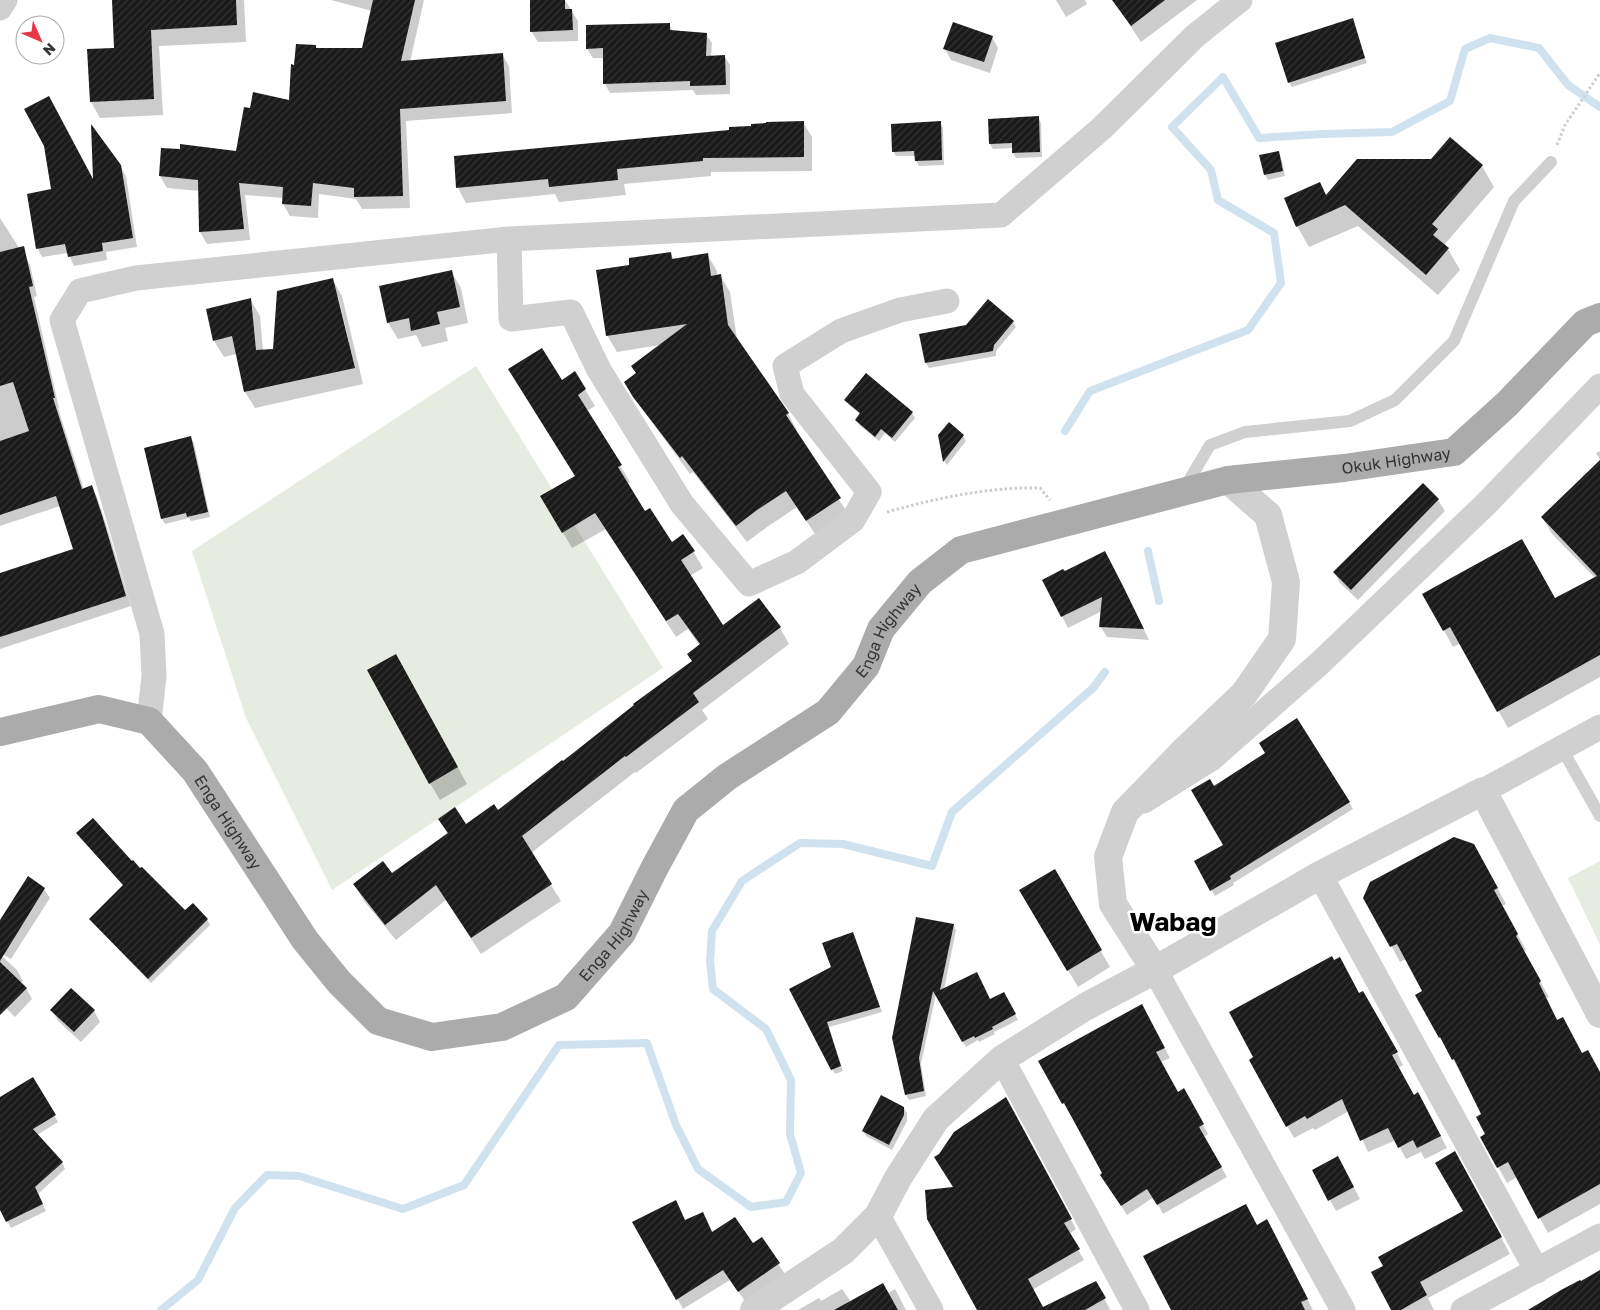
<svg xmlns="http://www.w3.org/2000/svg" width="1600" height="1310" font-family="'Golos Text',sans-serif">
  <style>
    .grass { fill: #e6ecdf }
    .shadow { fill: #0003; fill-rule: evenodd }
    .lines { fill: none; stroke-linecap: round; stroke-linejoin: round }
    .stream { stroke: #cfe2ee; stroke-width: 8 }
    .building { fill: url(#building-hatch) }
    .path { stroke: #cdcdcd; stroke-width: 3; stroke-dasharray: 2.5 2.5; stroke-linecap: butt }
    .service { stroke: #d0d0d0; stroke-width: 12 }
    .minor { stroke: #d0d0d0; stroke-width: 25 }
    .tertiary { stroke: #d0d0d0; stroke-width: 28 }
    .primary { stroke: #ababab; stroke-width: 28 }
    .labels { text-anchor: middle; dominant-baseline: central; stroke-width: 5; stroke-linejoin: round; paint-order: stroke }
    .street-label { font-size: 16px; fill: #333; stroke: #fff }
    .town-label { font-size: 26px; font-weight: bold; fill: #000; stroke: #fff }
  </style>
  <defs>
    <pattern id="building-hatch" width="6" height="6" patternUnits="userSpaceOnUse" patternTransform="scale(1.25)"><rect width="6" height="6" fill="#1a1a1a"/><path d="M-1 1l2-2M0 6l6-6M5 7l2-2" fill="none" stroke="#333"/></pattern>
  </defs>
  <rect width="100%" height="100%" fill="#fff"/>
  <path class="grass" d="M476,366L663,668L332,890L246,718L192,551Z
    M1600,861V945L1568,878Z"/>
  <path class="shadow" d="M113,0H244L246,42L159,46L163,115L100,118L91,102L116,49Z
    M331,0H424L410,62L502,54L509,66L512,113L406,121L410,208L362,209L356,199L319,194L318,218L290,216L283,204L284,198L245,195L250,240L207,244L200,232V191L167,188L160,176L237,152L251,109L290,102L296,66L315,46L317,49H363L372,11Z
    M531,0H565L578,21V41L538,42L531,31Z
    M1056,0H1085L1087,4L1066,17Z
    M1113,0H1197L1141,42Z
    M1352,20L1367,63L1292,87L1289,82Z
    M669,24L673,31L706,34L712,43L711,57L724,56L730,65V94L696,95L693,90L610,93L605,84L604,58H593L587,49Z
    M992,37L998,48L990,73L951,60L945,49Z
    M1038,118L1041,123L1042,157L1016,158L1013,153V148L993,149L990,144Z
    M803,122L812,137V171L711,172V176L624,184L626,195L559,202L555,194L466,203L458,188L730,131Z
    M940,123L943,128L944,165L919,166L916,161V156H896L893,151Z
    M1450,138L1482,166L1494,187L1445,244L1460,270L1438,295L1358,226L1309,247L1297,226L1431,160Z
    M45,146L95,183L120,166L126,176L137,247L106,252L107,260L74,266L68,253L42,257L37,248L52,190Z
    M1278,152L1281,157L1285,176L1268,180L1265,175Z
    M0,218L30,265L37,296L34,297L59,408H58L84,490L91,487L97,497L107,527L131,606L0,649V574L74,550L60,506L0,526Z
    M670,253L674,260L707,254L717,271V276L720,275L730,292L737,339L788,414L797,430L795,432L849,515L817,537L797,507L767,527L747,542L693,472L690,474L635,399L637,374L660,345L617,352L607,335L631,266Z
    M451,271L461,288L468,323L445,328L448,341L422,347L416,335L398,339L388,323Z
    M332,279L342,296L363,384L255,408L245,392L237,354L224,357L214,341L250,299L260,316L263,351L274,350ZM336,296H338L349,342L347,343Z
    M1013,322L1016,327L996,351V356L929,368L926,363L921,335Z
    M575,373L595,406L587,411L630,482L627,484L645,513L671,543L693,551L703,568L690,576L723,626L758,600L780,628L789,644L702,710L708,719L636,773L635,772L531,853L561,901L481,954L446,900L396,940L364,901L355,885L392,874L447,833L439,820L466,825L498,812L693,662L700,646L688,629L676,637L606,529L572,548L542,497L576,477L561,381Z
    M846,400L912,413L915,418L895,442L885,433L879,441L859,425L856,420L861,415L849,405Z
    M940,435L963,436L966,441L947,465L944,461Z
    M191,438L194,443L210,517L191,521L189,518L165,524L162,519L145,449Z
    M1600,451V460L1596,453Z
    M1600,465V677L1508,728L1461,643L1453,647L1424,594L1555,599L1595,578L1552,534L1542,517L1584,477L1583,475Z
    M1423,484L1438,500L1445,511L1358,600L1340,583L1334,572Z
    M1111,563L1149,640L1107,637L1100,626L1102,611L1068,628L1044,581L1064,573Z
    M405,672L467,784L440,800L430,783Z
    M1214,788L1349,802L1353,809L1233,883L1234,885L1215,896L1195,861L1224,845Z
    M77,833L131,863L185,912L207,919L210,925L151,983L94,924L91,919L124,886Z
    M1483,861L1506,904L1502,906L1526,950L1523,951L1549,997L1546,998L1558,1021L1582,1054L1600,1074V1204L1548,1233L1517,1177L1507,1183L1482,1138L1487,1135L1483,1114L1449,1052L1423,991L1406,959L1400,962L1365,897Z
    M1054,871L1110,967L1078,987L1021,890Z
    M44,889L50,898L11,959L0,953V922Z
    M953,925L956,930L944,990L990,1001L1004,994L1018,1020L994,1032L995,1034L979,1042L978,1040L966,1047L936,994L921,1064L926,1096L909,1100L906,1095L893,1038Z
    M855,938L882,1012L829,1027L843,1071L835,1074L790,989L833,968Z
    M3,957L17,970L23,981L20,983L26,988L32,999L15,1017L0,1002V960Z
    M1359,994L1392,1043L1403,1065L1398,1068L1414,1097L1425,1106L1447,1148L1425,1159L1421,1152L1406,1159L1396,1140L1368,1152L1349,1111L1315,1130L1313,1128L1294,1138L1250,1060Z
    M1141,1006L1170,1058L1161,1062L1178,1093L1189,1099L1208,1134L1204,1137L1227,1177L1163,1214L1154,1197L1127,1215L1107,1184L1104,1174L1071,1112L1069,1113L1040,1061Z
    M52,1010L94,1011L100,1022L81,1042L58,1021Z
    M33,1079L58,1122L37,1135L62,1162L65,1169L38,1194L46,1211L11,1228L0,1207V1099Z
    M904,1108L907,1113V1121L892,1150L866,1136L863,1131Z
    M1012,1109L1076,1229L1069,1234L1084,1260L1032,1290L1043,1309L1095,1282L1110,1309L1108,1310H978L955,1188Z
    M1344,1169L1360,1199L1336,1211L1313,1170Z
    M1464,1169L1510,1254L1428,1298L1434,1310H1393L1384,1266L1464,1211Z
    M703,1213L713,1233L753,1245L762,1239L785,1274L745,1301L730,1280L683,1309L634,1222L686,1221Z
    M1275,1235L1313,1310H1172Z
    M842,1289L851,1302L888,1293L895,1289L906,1310H909H798L819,1298L821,1301Z"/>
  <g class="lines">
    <path class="stream" d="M1065,431L1090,391L1248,330L1281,283L1274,233L1218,200L1211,170L1172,127L1223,77L1259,138L1323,134L1392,132L1450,101L1465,49L1490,38L1539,48L1568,85L1600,107
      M1148,551L1159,601
      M161,1310L198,1280L235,1208L267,1175L299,1176L403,1209L464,1185L559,1045L647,1043L676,1125L698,1169L751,1207L786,1202L801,1173L790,1134L791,1080L766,1029L713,989L710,961L712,931L742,881L800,843L843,844L932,866L952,812L1093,688L1105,672"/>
  </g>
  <path class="building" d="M112,0H236L237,25L151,30L154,99L90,102L87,49L114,48Z
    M373,0H415L401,61L503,53L506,101L400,109L403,196L354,197V188L313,183L311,206L282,204L283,187L239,183L244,229L199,232L198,180L159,176L161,148L180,149V144L236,151L244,107L250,108L253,92L289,100L291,64L294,65L296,44L316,45V48H362Z
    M530,0H565V9H572L573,30L530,32Z
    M1112,0H1165L1131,26Z
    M1353,18L1365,58L1288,83L1275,43Z
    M953,22L993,36L984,62L943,49Z
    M670,23V30L707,33L706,56L725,55L726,85L690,86V81L603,84V48L586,49V25Z
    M49,96L93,179L91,124L121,165L133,238L102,243L103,251L68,257L65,244L36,249L27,194L51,189L44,146L24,109Z
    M1039,116L1040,152L1012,153V143L989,144L988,119Z
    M804,121V157L703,158V161L617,169L618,180L549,187L548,179L456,188L454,156L729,130V127L751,126V124L766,123V122Z
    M941,121L942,160L915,161L914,151L892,152L891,124Z
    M1450,137L1483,165L1432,224L1438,229L1433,235L1449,248L1426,275L1345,205L1296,227L1284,198L1320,182L1326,195L1357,159H1431Z
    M1279,151L1283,171L1264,175L1259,155Z
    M24,246L33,286L29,287L55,398H53L82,489L92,485L102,515L126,596L0,637V573L73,549L56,496L0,515V441L29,431L13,382L0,386V252Z
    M671,252L672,259L708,253L711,276L721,274L728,325L789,413L786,415L841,498L806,521L786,491L757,510L736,526L682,456L680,458L633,397L624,382L636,373L631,366L687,324L606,336L596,270L629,265V258Z
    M452,270L460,307L437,312L440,324L411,331L409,318L387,323L379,286Z
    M333,278L355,368L244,392L232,336L213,341L206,309L251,298L256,350L273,349L277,291Z
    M988,299L1014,321L994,345L993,351L925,363L919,334L966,325Z
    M542,348L562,380L575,371L586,389L578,395L622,465L618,467L645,511L650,508L672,542L683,534L695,551L681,560L723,625L759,598L781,627L693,693L699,702L626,757L625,756L522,836L552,884L471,938L436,885L385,925L353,884L383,861L392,873L448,833L438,819L455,807L466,824L494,804L498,810L562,760L563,761L634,705L633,704L692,661L687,654L700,644L678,614L666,621L595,513L562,533L540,496L575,476L508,369Z
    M866,373L913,412L892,438L881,429L875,437L855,420L860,413L844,400Z
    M949,422L964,435L943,462L938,435Z
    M191,436L208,512L187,517L186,513L161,519L144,448Z
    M1600,460V655L1497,712L1450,627L1443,631L1422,594L1522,539L1555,598L1597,576L1541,517Z
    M1423,483L1439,499L1351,590L1333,572Z
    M1105,551L1123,586L1144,629L1099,627L1102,597L1061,617L1042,580L1063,569L1065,571Z
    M396,654L458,767L429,784L367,670Z
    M1297,718L1350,802L1230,876L1231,879L1210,891L1194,861L1223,845L1191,790L1210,779L1214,786L1265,753L1259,743Z
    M93,818L132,861L133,860L140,868L142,867L185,910L193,903L208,919L148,979L89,919L123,885L76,833Z
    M1454,837L1474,844L1498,888L1494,890L1518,934L1516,936L1541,981L1539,983L1557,1020L1563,1017L1582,1053L1588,1050L1600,1072V1184L1538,1219L1508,1162L1497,1168L1480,1137L1485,1134L1476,1117L1481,1114L1454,1059L1452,1060L1440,1037L1439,1038L1415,995L1422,991L1397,944L1390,947L1363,898L1370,882Z
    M1055,869L1102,950L1067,971L1019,890Z
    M28,876L45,888L0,961V920Z
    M916,917L954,924L940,990L977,972L990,999L1004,992L1016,1014L992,1027L993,1029L975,1038L974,1036L962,1042L933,991L919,1058L924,1091L905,1095L892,1038Z
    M853,932L880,1007L827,1022L841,1066L831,1070L789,989L831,967L822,943Z
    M1332,956L1334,960L1340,957L1359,993L1363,991L1398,1052L1392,1055L1414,1095L1418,1092L1441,1136L1417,1148L1413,1140L1398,1148L1388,1128L1360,1141L1342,1099L1307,1119L1305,1116L1286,1127L1249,1060L1253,1057L1229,1012Z
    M0,962L27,988L0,1015Z
    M71,988L95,1010L74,1032L50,1010Z
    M1142,1004L1165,1048L1156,1052L1178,1092L1184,1088L1204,1124L1199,1127L1222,1167L1157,1205L1147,1189L1121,1206L1100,1175L1102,1173L1064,1103L1062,1104L1038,1061Z
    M33,1077L56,1115L33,1129L63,1162L35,1187L43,1204L6,1222L0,1210V1097Z
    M881,1095L904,1107V1115L889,1145L862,1131Z
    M1006,1097L1072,1219L1064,1223L1080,1249L1028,1279L1043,1307L1096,1281L1106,1298L1085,1310H977L927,1219L925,1190L953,1187L934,1157L939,1154L954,1132Z
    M1455,1151L1502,1237L1420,1282L1427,1295L1401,1310H1391L1371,1272L1383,1266L1378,1257L1463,1211L1435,1163Z
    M1338,1156L1354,1187L1328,1201L1312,1170Z
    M676,1200L685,1220L703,1212L712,1232L735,1217L753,1243L762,1237L780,1263L738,1292L723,1270L676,1300L632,1222Z
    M1246,1204L1257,1225L1267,1219L1308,1299L1301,1302L1305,1310H1171L1143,1256Z
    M1600,1270V1310H1528L1561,1290L1580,1280L1581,1281Z
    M883,1283L898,1310H834Z"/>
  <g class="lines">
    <path class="path" d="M1557,145L1565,125L1600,73
      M887,512C937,498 988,487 1040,488L1050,500"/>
    <path class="service" d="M1184,489L1210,445L1245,432L1350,421L1395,400L1454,341L1514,201L1551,162
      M1561,747L1600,816"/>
    <path class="minor" d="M0,8L5,0
      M509,239L511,319L571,312L599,370L682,504L749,584L797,562L853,520L869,492L792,394L785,366L841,331L900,310L947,301
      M149,721L154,676L152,634L62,320L80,291L136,278L509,239L1001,215L1102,128L1195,36L1240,0
      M1483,791L1600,727
      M1144,801L1211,759L1320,663L1486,504L1600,386
      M1320,875L1537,1271
      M1155,970L1343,1310
      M1002,1059L1137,1310
      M878,1216L931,1310
      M1463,1310L1600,1236"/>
    <path class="tertiary" d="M1155,970L1113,904L1108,857L1125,812L1183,752L1244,694L1282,639L1286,582L1268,515L1228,480
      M754,1310L843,1251L878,1216L898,1178L936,1119L1002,1059L1085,1007L1155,970L1320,875L1483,791L1600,1014"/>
    <path class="primary" id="s1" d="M0,732L99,709L149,721L195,771L305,940L339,982L378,1021L432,1037L502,1027L566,997L622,933L655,867L686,810L727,777L828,712L866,666L881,629L920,582L961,550L1228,480L1344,468L1454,452L1507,404L1585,323L1600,317"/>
  </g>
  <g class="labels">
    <g class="street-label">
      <text stroke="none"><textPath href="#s1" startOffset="1784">Okuk Highway</textPath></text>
      <text stroke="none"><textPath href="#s1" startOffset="1228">Enga Highway</textPath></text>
      <text stroke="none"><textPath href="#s1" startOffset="282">Enga Highway</textPath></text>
      <text stroke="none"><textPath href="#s1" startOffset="808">Enga Highway</textPath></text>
    </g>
    <g class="town-label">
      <text x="1173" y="921">Wabag</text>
    </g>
  </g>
  <g transform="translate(40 40) rotate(135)"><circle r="24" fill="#ffffff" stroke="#adadad"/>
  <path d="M0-4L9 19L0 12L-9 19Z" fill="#e63946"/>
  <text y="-8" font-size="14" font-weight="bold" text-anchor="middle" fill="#333333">N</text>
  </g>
</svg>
